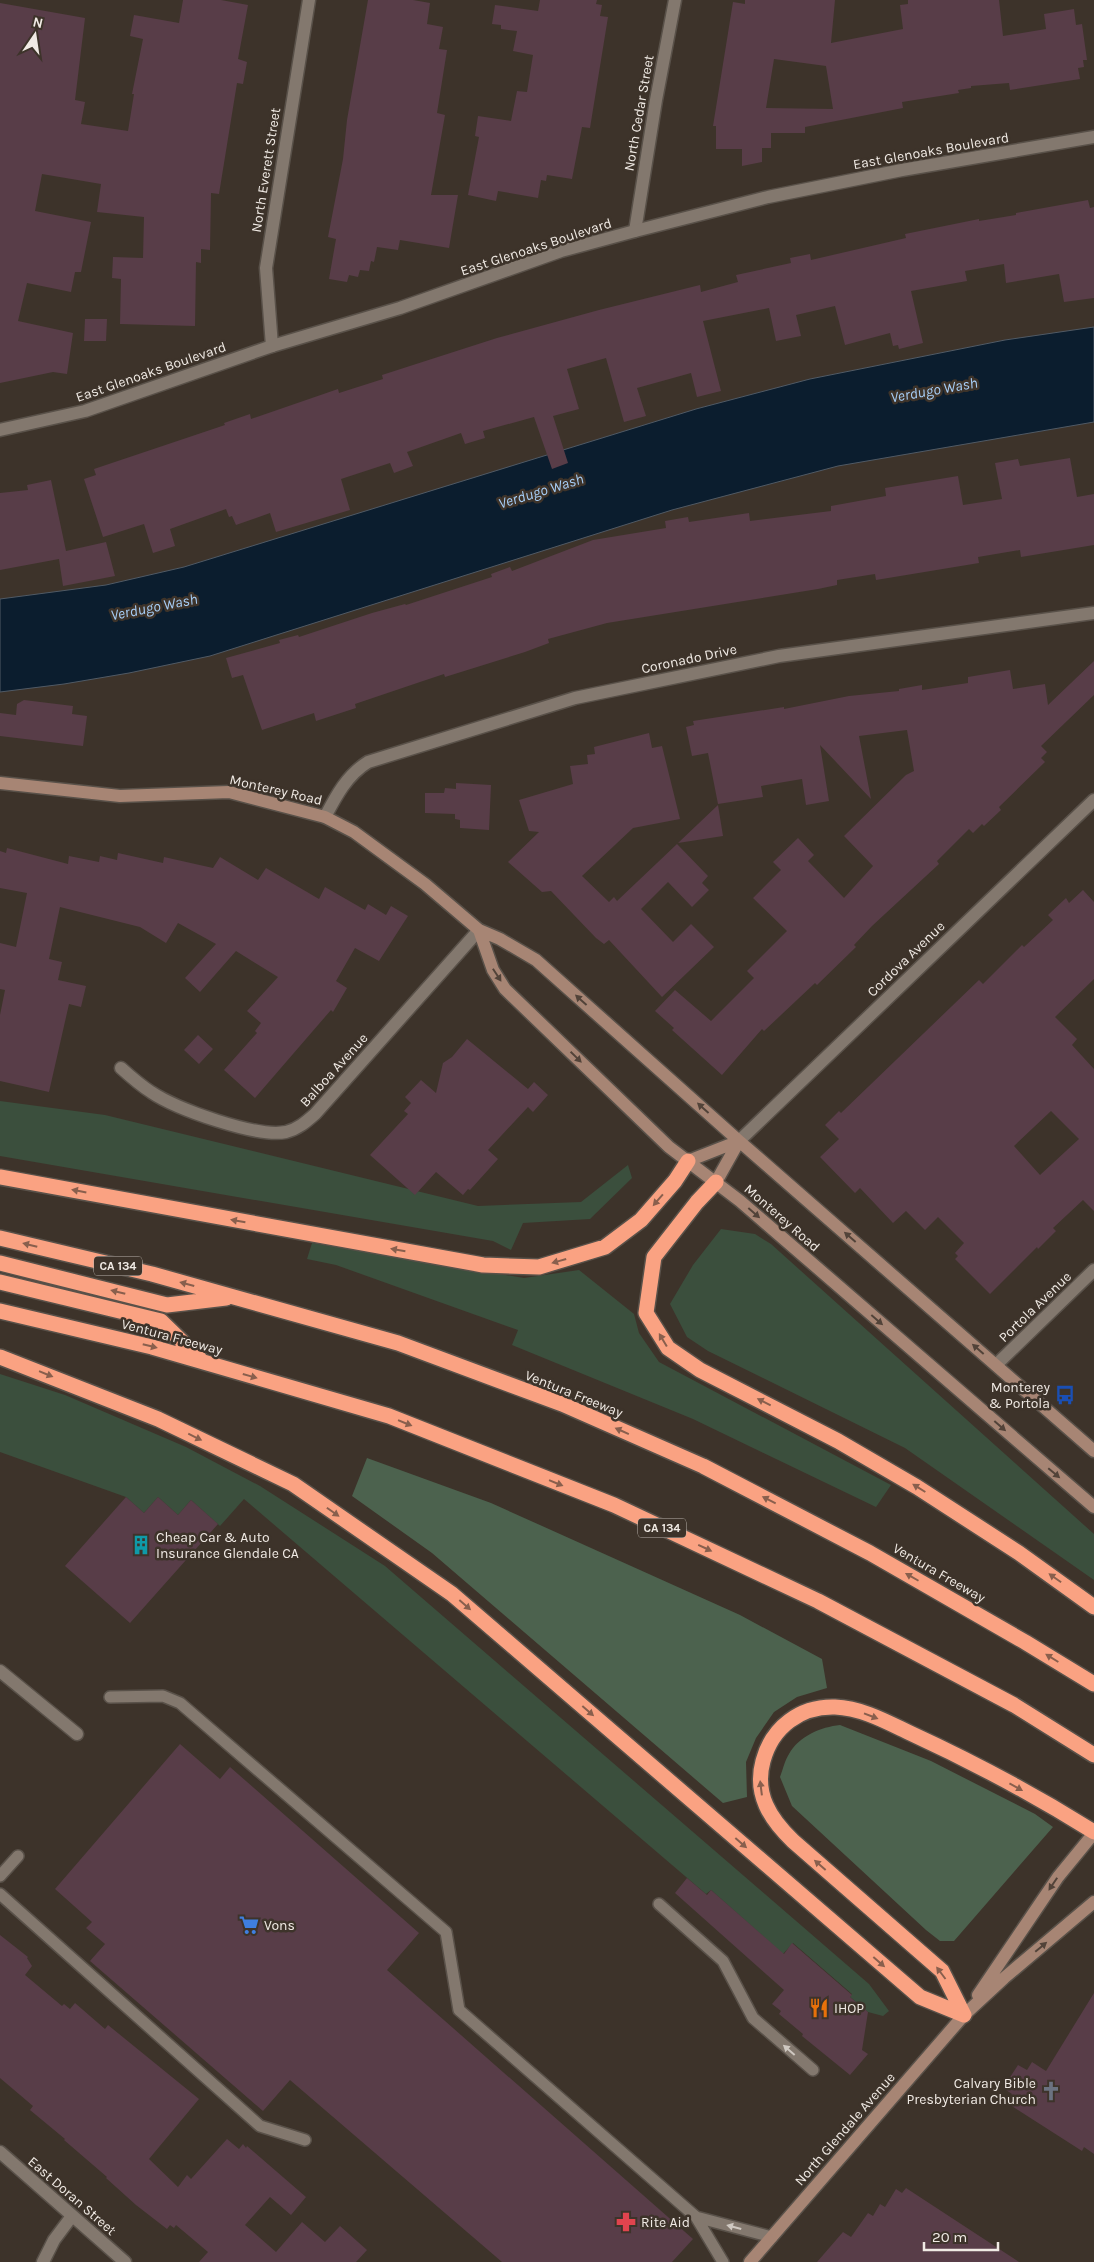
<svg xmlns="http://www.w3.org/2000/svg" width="1094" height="2262" font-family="Karla,sans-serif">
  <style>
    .green { fill: #3b4f3d }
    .forest { fill: #4c624e }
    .water { fill: #0b1d2e; stroke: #505a65 }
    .building { fill: #583d48; fill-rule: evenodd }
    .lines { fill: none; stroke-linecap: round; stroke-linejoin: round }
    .service-casing { stroke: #595149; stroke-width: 14 }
    .minor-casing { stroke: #595149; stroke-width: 15 }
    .tertiary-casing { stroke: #595149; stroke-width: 15 }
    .secondary-casing { stroke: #595149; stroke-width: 15 }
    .motorway-casing { stroke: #595149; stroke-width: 18 }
    .service { stroke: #83786e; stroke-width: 11 }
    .minor { stroke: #83786e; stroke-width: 12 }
    .tertiary { stroke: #83786e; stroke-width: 12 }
    .secondary { stroke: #a78574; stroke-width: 12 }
    .motorway { stroke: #faa282; stroke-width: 15 }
    .oneway { fill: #524339 }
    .oneway2 { fill: #895f4d }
    .oneway3 { fill: #cfc8c1 }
    .labels { text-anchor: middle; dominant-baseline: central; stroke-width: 5; stroke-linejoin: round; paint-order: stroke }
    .shield { fill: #3d332a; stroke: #bab3ac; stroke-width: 1 }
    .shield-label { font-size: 12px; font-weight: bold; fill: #f0eae4 }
    .street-label { font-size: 14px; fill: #f0eae4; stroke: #3d332a }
    .poi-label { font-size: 14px; fill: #f0eae4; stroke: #3d332a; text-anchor: start }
    .water-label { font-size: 15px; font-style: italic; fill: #a7cef7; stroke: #3d332a }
  </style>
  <rect width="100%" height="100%" fill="#3d332a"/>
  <path class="green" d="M0,1101L105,1115L478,1206L581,1202L628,1165L632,1178L590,1219L523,1223L511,1250L493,1241L0,1156Z
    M721,1229L755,1234L771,1244L1094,1534V1580L905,1448L708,1351L687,1337L670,1304L693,1265Z
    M312,1243L524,1278L579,1270L634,1314L639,1333L659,1362L891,1485L876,1507L693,1419L512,1345L518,1330L336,1265L307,1259Z
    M0,1374L65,1395L186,1447L260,1486L385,1566L869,1984L889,2011L883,2016L868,2012L850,1997L852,1994L793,1943L783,1954L711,1890L706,1894L244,1499L220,1526L191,1500L178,1515L158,1497L144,1513L126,1497L0,1452Z"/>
  <path class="forest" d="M367,1458L491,1503L740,1615L822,1659L827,1688L797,1697L774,1712L756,1738L746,1762L747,1797L723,1803L432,1553L352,1496Z
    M840,1725L931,1761L1035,1814L1053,1827L954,1941H940L926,1930L792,1806L780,1777C783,1769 785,1760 789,1754C799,1736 821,1727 840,1725Z"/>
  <path class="water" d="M1094,327V422L838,466L672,510L210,656L129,673L64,684L0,692V599L106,585L184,567L696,409L810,379L1005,340Z"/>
  <path class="building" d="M183,0H221L248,5L238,59L247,62L243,84L237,83L219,194L211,193L210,250L201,249V263L196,262L195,326L120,324L121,279L112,278L113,257L143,258L144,217L97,212L101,184L42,174L35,211L91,222L81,272H75L71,292L27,283L18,321L73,333L67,374L53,372L0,383V3L85,18L75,100L85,102L81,124L128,131L134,94H132L143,39L130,36L134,15L179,23Z
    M368,0H413L430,3L427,24L443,27L439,49L447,50L437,113L445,115L431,195H458L449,248L400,240L398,250L377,247L374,262L371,261L369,271L360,270L358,277L349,275L347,282L329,279L336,239L328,237L343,159L347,120Z
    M540,0H597L596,4L602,5L600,16L608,17L590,128L582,127L572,179L547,175L546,181L541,180L538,198L498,191L496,201L468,195L479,137L475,136L478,116L511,121L517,91L527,92L533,55L513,51L517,31L501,29V25L492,24L495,5L538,11Z
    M745,0H835L831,43L903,29L900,5L908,4V0H999L1003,36L1046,29L1044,14L1074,9L1076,25L1082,24L1087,60H1083L1084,67L1078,68L1080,79L1010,90L1009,83L971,86V88L958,90L959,93L902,102L903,108L805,127V133H771V148H762V162L742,166V149H716V126H713L733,2L745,4ZM774,59L826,66L833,109L766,108Z
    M1088,200L1090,208L1094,207V298L1064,302L1059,274L1006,283L1004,264L965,271L967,281L911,291L923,343L899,349L898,345L893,346L890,333L845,345L835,306L796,315L801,336L776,341L769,308L703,321L721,391L697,397L691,373L637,388L646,416L624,422L606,358L567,369L579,409L553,416L568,463L552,469L534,417L483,431L485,438L465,444L461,433L407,452L413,466L394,473L390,463L341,479L350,510L276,532L270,513L236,525L232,516L229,517L226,509L170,529L175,546L153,553L144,524L103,537L84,479L96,475L94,469L225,425L224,423L250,414L251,419L338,389L339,393L383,379L382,375L413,365L497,338L599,310L700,285L701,292L738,282L736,275L791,263L790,258L810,254L811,260L906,238L905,234L979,219V221L1016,215V213Z
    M85,319H107L106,341H84Z
    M1070,458L1077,497L1094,494V545L1021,557L1020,550L978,557L979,563L876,580L875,574L837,580V585L818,589L607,623L548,639L549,643L525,652L445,677L444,674L423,681L355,704L356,708L316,721L314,713L262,730L243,675L232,678L226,658L280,643L279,640L298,635L299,637L372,613L405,604L406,605L492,577L491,574L510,567L512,571L593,540L666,528L665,521L688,517L689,522L749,513L750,521L831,511V506L886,496L885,488L958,476L963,505L1002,499L995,463L1018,459L1020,466Z
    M51,480L66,551L106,542L115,576L63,586L59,559L0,570V493L28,490L27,485Z
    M1094,661V695L1041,746L1047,752L1041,758L1045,762L999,807L1001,810L984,826L982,824L973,833L969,829L937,861L939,864L872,926L854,945L856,947L817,985L815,983L764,1031L762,1029L722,1075L672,1030L674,1028L655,1011L675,990L711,1021L754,978L747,971L787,931L753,898L781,870L773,862L798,838L814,855L808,861L844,898L873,866L844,836L906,775L914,771L907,730L859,736L871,799L820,745L829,801L806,805L802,779L761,786L763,797L718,804L708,753L692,756L686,727L694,725L693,721L784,707V709L849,696L899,691V689L922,685V690L968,683V677L1010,670L1013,689L1045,684L1048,705Z
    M24,700L73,706L72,714L87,716L83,746L0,736V713L16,715L17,704Z
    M649,733L652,748L662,746L680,819L633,828L582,876L609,902L614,897L617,901L677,844L708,876L702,883L709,890L692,907L668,882L641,909L673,942L691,924L714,947L662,997L609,940L604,944L596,938L551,891L542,892L508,862L539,832L529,831L519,800L573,784L570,766L588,764L587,755L595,754L594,747Z
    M456,783L491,785L489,830L460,828V820L455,819V814L425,813V793H444L445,788L456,789Z
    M718,805L723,836L678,843Z
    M7,848L68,864L69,856L99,862L100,856L117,860L118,853L163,863L164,857L213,868L220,857L258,880L266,868L319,899L325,887L365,910L368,904L386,915L391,906L408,916L379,961L355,948L336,981L347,988L333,1012L331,1010L255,1098L224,1070L257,1033L255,1031L261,1023L247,1011L278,977L236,951L200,992L185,978L216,944L178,923L166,943L140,927L60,907L49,959L62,962L58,980L86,986L81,1007L69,1004L49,1092L0,1081V1015L5,990L0,989V943L16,947L27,893L0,888V851L6,853Z
    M1083,890L1094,902V979L1055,1017L1077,1039L1072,1045L1094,1069V1211L1083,1200L1053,1228L1056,1231L1038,1249L1037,1247L990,1294L955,1259L958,1256L955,1253L964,1243L938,1217L925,1230L906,1211L893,1223L860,1188L855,1193L820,1157L839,1139L825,1125L839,1111L841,1113L979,980L983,984L1022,945L1024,947L1053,920L1048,915L1066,898L1069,903ZM1051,1111L1079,1139L1040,1175L1014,1146Z
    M198,1035L213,1049L199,1064L184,1050Z
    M467,1039L528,1089L534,1082L548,1095L533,1112L528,1107L488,1150L498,1159L470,1190L468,1189L463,1195L436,1172L415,1195L370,1155L408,1114L404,1111L411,1103L405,1097L421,1080L436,1093L443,1063L452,1057Z
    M126,1497L144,1513L158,1497L178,1515L191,1500L218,1524L130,1623L65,1566Z
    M180,1744L220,1779L230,1767L419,1933L387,1970L693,2239L672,2262H502L290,2080L263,2111L90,1961L105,1944L86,1928L92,1922L55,1889Z
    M687,1878L707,1895L711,1890L784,1954L792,1943L852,1995L850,1997L868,2012L862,2050L868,2054L850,2075L802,2036L803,2034L779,2014L781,2011L772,2004L784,1990L675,1893Z
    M0,1935L28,1957L27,1958L32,1966L25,1975L62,2006L64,2004L70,2009L75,2003L105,2029L108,2025L199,2099L149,2159L178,2187L187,2175L191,2179L227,2139L239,2149L243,2144L246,2148L247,2146L306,2197L291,2215L270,2197L245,2225L276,2252L302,2222L325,2242L340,2226L367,2250L356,2262H199L208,2252L176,2225L174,2228L170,2225L167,2229L136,2205L106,2178L107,2177L64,2140L65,2139L30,2110L33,2106L0,2078Z
    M1094,1993V2154L1084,2147L1082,2151L1007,2103L1012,2094L1003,2088L1018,2065L1027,2070L1032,2062L1046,2071Z
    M906,2188L1019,2262H817L843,2232L851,2237L868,2213L873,2216L880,2204L885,2207L896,2189L902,2193Z"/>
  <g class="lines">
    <defs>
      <path id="service" d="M110,1697L163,1696L180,1703L446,1932L459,2010L696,2217L723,2262
        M0,1876L18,1856
        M0,1894L260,2126L305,2140
        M659,1904L723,1961L753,2018L813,2070
        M696,2217L772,2237"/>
      <path id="minor" d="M635,231L656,100L675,0
        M272,346L266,268L309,0
        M325,817C336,796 347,775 368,762L575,698L779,656L1094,613
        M121,1068C131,1077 140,1085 151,1092C176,1109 257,1138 286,1132C298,1129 306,1122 315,1114L479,930
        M739,1141L1094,800
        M996,1365L1094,1270
        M0,1671L77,1734
        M43,2262L54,2240L72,2216"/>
      <path id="tertiary" d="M0,430L85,411L272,346L400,308L561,251L635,231L768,197L902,170L1094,137
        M0,2152L125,2262"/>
      <path id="secondary" d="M0,783L120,796L229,792L325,817L354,832L425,884L479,930L500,939L536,960L739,1141L1094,1451
        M479,930L493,970L505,989L669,1147L740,1201L1094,1507
        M688,1161L739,1141
        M716,1182L739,1141
        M978,1995L1058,1877L1094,1833
        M750,2262L964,2015L1004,1978L1094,1902"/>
      <path id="motorway" d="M0,1177L483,1265L539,1267L605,1247L641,1220L675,1181L688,1161
        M716,1182L697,1202L654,1257L646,1313L668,1348L700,1370L838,1441L917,1487L1019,1553L1094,1607
        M0,1238L152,1274L398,1343L562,1404L703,1466L870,1553L1025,1642L1094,1684
        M0,1263L167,1305L226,1298
        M0,1282L161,1321L200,1359
        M0,1311L152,1347L389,1416L614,1505L818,1601L1014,1705L1094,1755
        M0,1357L158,1419L293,1484L452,1594L920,1997L964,2015
        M964,2015L942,1971L793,1841C770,1819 754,1794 763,1761C772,1727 800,1706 835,1707C862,1708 887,1722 910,1733C973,1762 1035,1795 1094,1832"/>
    </defs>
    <use href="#service" class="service-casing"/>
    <use href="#minor" class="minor-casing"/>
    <use href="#tertiary" class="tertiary-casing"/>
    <use href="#secondary" class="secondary-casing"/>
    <use href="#motorway" class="motorway-casing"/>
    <use href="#service" class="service"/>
    <use href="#minor" class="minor"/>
    <use href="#tertiary" class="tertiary"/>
    <use href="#secondary" class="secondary"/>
    <use href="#motorway" class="motorway"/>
  </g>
  <defs><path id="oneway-solid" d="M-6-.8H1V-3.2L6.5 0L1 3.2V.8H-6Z" transform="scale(1.25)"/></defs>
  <g class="oneway">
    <use href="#oneway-solid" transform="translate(497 975) rotate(57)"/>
    <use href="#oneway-solid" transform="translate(581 1000) rotate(-138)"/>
    <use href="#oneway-solid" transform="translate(576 1057) rotate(44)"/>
    <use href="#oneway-solid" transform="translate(703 1108) rotate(-138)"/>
    <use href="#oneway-solid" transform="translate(754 1213) rotate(41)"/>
    <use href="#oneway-solid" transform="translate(850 1237) rotate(-139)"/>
    <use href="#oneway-solid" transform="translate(877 1320) rotate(41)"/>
    <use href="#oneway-solid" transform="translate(978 1349) rotate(-139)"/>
    <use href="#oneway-solid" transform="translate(1000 1426) rotate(41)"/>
    <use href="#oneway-solid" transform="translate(1054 1473) rotate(40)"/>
    <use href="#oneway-solid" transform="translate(1053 1884) rotate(124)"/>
    <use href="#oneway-solid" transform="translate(1041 1947) rotate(-40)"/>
  </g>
  <g class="oneway2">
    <use href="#oneway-solid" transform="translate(79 1191) rotate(-169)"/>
    <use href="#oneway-solid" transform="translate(658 1200) rotate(131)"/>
    <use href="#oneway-solid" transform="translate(238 1221) rotate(-170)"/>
    <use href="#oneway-solid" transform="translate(30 1245) rotate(-166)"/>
    <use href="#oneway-solid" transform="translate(398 1250) rotate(-170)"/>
    <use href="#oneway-solid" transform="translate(559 1261) rotate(164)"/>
    <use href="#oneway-solid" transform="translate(187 1284) rotate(-165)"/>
    <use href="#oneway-solid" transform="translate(118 1292) rotate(-166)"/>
    <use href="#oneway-solid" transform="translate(663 1340) rotate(-121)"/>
    <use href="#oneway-solid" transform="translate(150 1346) rotate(14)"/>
    <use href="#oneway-solid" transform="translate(46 1374) rotate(22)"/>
    <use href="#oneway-solid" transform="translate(250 1376) rotate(16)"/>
    <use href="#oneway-solid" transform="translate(764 1402) rotate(-153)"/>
    <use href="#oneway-solid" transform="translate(405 1423) rotate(22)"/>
    <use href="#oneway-solid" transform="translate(622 1431) rotate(-156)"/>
    <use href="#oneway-solid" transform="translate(195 1437) rotate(26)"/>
    <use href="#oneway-solid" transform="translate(556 1483) rotate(22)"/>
    <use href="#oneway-solid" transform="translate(919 1488) rotate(-148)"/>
    <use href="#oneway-solid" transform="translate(769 1500) rotate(-153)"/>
    <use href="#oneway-solid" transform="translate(333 1512) rotate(35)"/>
    <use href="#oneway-solid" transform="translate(705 1548) rotate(25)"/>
    <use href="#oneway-solid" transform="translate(912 1577) rotate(-150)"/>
    <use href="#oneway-solid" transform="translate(1055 1578) rotate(-145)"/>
    <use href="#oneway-solid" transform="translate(465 1605) rotate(41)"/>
    <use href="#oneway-solid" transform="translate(1052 1658) rotate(-148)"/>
    <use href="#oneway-solid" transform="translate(588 1711) rotate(41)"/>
    <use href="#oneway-solid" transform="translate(871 1716) rotate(21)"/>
    <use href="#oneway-solid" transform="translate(1016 1787) rotate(29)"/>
    <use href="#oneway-solid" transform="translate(761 1788) rotate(-97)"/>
    <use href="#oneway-solid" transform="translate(741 1843) rotate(41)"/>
    <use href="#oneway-solid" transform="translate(820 1865) rotate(-139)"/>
    <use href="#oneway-solid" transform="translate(879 1962) rotate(41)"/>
    <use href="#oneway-solid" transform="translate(941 1973) rotate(-127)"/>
  </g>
  <g class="oneway3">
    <use href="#oneway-solid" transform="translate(789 2050) rotate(-139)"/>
    <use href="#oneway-solid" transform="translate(734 2227) rotate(-165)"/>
  </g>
  <defs>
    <symbol id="bus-bare" viewBox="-9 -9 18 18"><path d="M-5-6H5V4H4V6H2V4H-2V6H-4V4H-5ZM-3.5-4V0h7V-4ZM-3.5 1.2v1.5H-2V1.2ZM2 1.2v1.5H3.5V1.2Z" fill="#1a4fb4" stroke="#3d332a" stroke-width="2.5" paint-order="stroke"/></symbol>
    <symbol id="building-bare" viewBox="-9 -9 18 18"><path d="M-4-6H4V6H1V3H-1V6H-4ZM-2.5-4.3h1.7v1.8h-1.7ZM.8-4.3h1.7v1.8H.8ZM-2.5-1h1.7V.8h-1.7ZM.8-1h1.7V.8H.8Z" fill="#0f9aa8" stroke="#3d332a" stroke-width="2.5" paint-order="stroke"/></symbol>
    <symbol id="supermarket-bare" viewBox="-9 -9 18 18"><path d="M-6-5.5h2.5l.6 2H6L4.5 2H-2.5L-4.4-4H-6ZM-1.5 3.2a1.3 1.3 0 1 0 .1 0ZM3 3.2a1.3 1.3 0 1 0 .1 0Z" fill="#3f7fe0" stroke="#3d332a" stroke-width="2.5" paint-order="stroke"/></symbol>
    <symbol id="restaurant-bare" viewBox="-9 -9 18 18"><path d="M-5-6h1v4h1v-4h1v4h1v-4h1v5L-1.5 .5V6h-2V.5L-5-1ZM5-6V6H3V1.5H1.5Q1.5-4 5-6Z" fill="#e8710a" stroke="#3d332a" stroke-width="2.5" paint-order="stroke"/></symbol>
    <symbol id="church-bare" viewBox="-9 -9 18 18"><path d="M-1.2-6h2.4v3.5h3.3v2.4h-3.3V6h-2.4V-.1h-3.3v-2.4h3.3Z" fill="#6b7280" stroke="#3d332a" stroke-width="2.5" paint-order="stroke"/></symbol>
    <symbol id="pharmacy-bare" viewBox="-9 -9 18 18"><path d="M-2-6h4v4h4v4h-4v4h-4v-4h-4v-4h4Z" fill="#e0444e" stroke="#3d332a" stroke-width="2.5" paint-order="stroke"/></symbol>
  </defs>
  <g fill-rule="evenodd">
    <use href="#bus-bare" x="1051" y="1381" width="28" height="28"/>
    <use href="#building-bare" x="127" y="1531" width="28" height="28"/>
    <use href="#supermarket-bare" x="235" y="1911" width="28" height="28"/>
    <use href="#restaurant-bare" x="805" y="1994" width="28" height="28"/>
    <use href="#church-bare" x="1037" y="2077" width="28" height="28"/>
    <use href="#pharmacy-bare" x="612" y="2208" width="28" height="28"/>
  </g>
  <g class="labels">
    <g class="shield">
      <rect x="94" y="1256.5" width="48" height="19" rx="4"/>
      <rect x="638" y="1518.5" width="48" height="19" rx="4"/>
    </g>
    <g class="shield-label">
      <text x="118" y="1266">CA 134</text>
      <text x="662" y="1528">CA 134</text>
    </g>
    <g class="street-label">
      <text transform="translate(639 113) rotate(-80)">North Cedar Street</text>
      <text transform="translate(931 151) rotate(-10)">East Glenoaks Boulevard</text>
      <text transform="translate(266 170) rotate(-81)">North Everett Street</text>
      <text transform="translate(536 247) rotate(-18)">East Glenoaks Boulevard</text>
      <text transform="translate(151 372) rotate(-19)">East Glenoaks Boulevard</text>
      <text transform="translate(689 659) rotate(-12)">Coronado Drive</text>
      <text transform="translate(276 790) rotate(13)">Monterey Road</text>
      <text transform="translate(906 959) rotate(-44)">Cordova Avenue</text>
      <text transform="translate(334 1070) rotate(-48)">Balboa Avenue</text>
      <text transform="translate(782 1218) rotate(41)">Monterey Road</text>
      <text transform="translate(1035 1307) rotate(-44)">Portola Avenue</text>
      <text transform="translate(172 1337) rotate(15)">Ventura Freeway</text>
      <text transform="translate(574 1394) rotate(22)">Ventura Freeway</text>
      <text transform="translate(939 1573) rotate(30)">Ventura Freeway</text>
      <text transform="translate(845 2129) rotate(-49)">North Glendale Avenue</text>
      <text transform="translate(72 2196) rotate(41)">East Doran Street</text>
    </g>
    <g class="poi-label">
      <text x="1050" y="1387" text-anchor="end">Monterey<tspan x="1050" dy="16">&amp; Portola</tspan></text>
      <text x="156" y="1537">Cheap Car &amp; Auto<tspan x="156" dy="16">Insurance Glendale CA</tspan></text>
      <text x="264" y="1925">Vons</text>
      <text x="834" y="2008">IHOP</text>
      <text x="1036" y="2083" text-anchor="end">Calvary Bible<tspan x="1036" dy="16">Presbyterian Church</tspan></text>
      <text x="641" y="2222">Rite Aid</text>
    </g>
    <g class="water-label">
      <text transform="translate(934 390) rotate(-10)">Verdugo Wash</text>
      <text transform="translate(541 491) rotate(-17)">Verdugo Wash</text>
      <text transform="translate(154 607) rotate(-11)">Verdugo Wash</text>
    </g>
  </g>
  <g transform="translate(35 35) rotate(13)" stroke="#3d332a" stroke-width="4" paint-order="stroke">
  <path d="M0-4L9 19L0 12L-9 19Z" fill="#f0eae4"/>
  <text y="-8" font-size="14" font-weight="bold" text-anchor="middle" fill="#f0eae4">N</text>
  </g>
  <path d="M924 2242v8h74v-8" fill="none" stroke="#f0eae4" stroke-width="2.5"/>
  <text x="932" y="2242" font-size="15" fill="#f0eae4" stroke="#3d332a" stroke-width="4" paint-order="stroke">20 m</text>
</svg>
